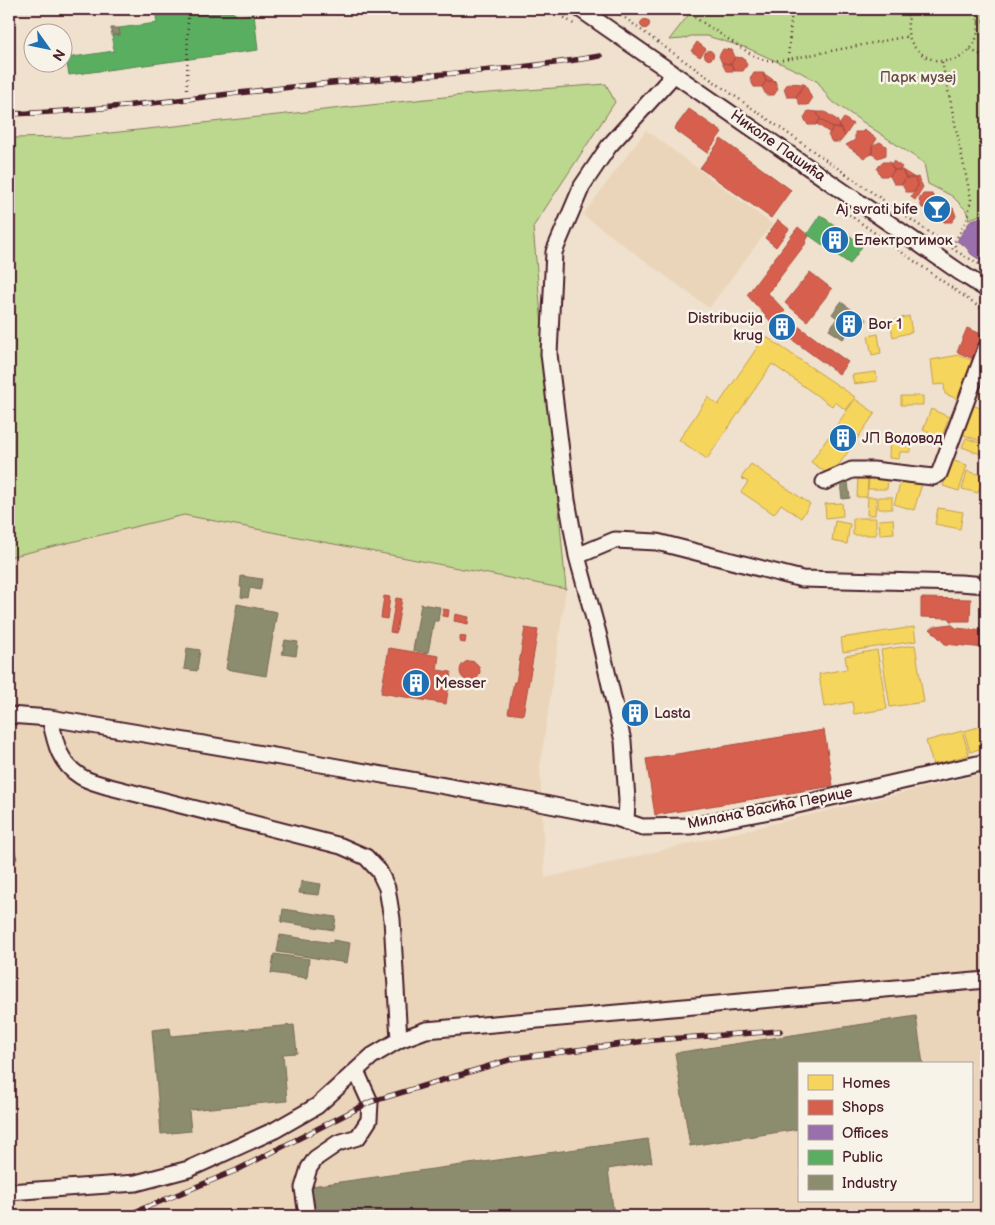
<svg xmlns="http://www.w3.org/2000/svg" width="995" height="1225" font-family="'Balsamiq Sans',sans-serif">
  <style>
    .built { fill: #ead5ba; fill-rule: evenodd }
    .green { fill: #bcd78e; stroke: #837b5c }
    .homes { fill: #f6d55c; stroke: #c29e4d }
    .shops { fill: #d6604d; stroke: #ac4c43 }
    .offices { fill: #9970ab; stroke: #815885 }
    .public { fill: #5aae61; stroke: #558351 }
    .industry { fill: #8c8c6e; stroke: #786b5a }
    .lines { fill: none; stroke-linecap: round; stroke-linejoin: round }
    .minor-casing { stroke: #4a1f2b; stroke-width: 19 }
    .path { stroke: #4a1f2b; stroke-width: 2.5; stroke-dasharray: 1 4; stroke-linecap: butt }
    .minor { stroke: #f7f3e8; stroke-width: 15 }
    .rail-casing { stroke: #4a1f2b; stroke-width: 5.5 }
    .rail { stroke: #f7f3e8; stroke-width: 4; stroke-dasharray: 11; stroke-linecap: butt }
    .labels { text-anchor: middle; dominant-baseline: central; stroke-width: 5; stroke-linejoin: round; paint-order: stroke }
    .park-label { font-size: 15px; fill: #664d44; stroke: #f7f3e8 }
    .street-label { font-size: 15px; fill: #4a1f2b; stroke: #f7f3e8 }
    .poi-label { font-size: 15px; fill: #4a1f2b; stroke: #f7f3e8; text-anchor: start }
  </style>
  <rect width="100%" height="100%" fill="#efe1cd"/>
  <filter id="ink" filterUnits="userSpaceOnUse"><feTurbulence type="fractalNoise" baseFrequency=".02" numOctaves="2"/><feDisplacementMap in="SourceGraphic" scale="10" xChannelSelector="R" yChannelSelector="G"/><feConvolveMatrix kernelMatrix="1 2 1 2 8 2 1 2 1" color-interpolation-filters="sRGB"/></filter>
  <g filter="url(#ink)">
    <path class="built" d="M646,130L772,224L709,308L583,215Z
      M177,505L343,547L566,589L540,767L545,878L986,773V1216H9V551ZM799,1064H971V1201H799Z"/>
    <path class="green" d="M693,9H756L759,10L760,9H986V213L969,219L966,210L952,196L928,184L924,163L830,100L818,82L800,72L747,48L707,36H691L683,39L669,40Z
      M606,84L615,102L533,227L566,589L184,515L9,557V138L73,137L463,95Z"/>
    <path class="homes" d="M909,316L912,332L893,337L890,321Z
      M781,323L785,326L782,331L778,328Z
      M878,334L881,353L872,355L868,336Z
      M765,336L855,397L846,410L835,402L832,406L772,364L707,459L679,440L708,397L718,405Z
      M959,355L973,361L958,399L945,394L944,384L934,385L931,360Z
      M876,372L877,381L854,384L852,375Z
      M984,373L986,374V400L976,396Z
      M901,396H923V405H901Z
      M855,399L875,413L831,476L811,462Z
      M972,405L986,410V443L961,434Z
      M931,409L949,417L942,437L923,430Z
      M890,433H900V443H911V452H900L899,459L889,458Z
      M966,438L986,445V456L962,447Z
      M951,460L967,465L959,491L943,486Z
      M751,464L810,504L801,518L781,504L774,514L741,492L748,482L741,478Z
      M967,471L986,476V491L979,489L978,493L962,489Z
      M869,477H888L887,489H868Z
      M858,478L868,479L867,497H857Z
      M902,478L922,484L914,510L894,504Z
      M868,497H876L875,515H867Z
      M878,497H892V509H878Z
      M842,503L843,516L826,518L825,504Z
      M938,508L963,512L960,529L935,524Z
      M853,518H876V535H853Z
      M893,519L894,533L880,534L879,520Z
      M835,521L850,524L847,544L832,541Z
      M914,627L916,641L843,652L841,638Z
      M915,645L924,702L890,707L881,650Z
      M877,650L887,709L854,714L852,702L824,707L819,674L847,669L845,656Z
      M986,725V747L970,752L964,731Z
      M962,731L969,755L933,765L926,741Z"/>
    <path class="shops" d="M640.5 24a4.5 4.5 0 1 1 9 0a4.5 4.5 0 1 1-9 0Z
      M697,42L706,49L700,57L691,51Z
      M723,49L732,50L735,57L731,64L722,63L719,56Z
      M704.5 55a4.5 4.5 0 1 1 9 0a4.5 4.5 0 1 1-9 0Z
      M735,57L744,58L747,65L743,71H735L731,64Z
      M722,63L731,64L735,71H726Z
      M754,73H763L766,81L762,87H754L750,79Z
      M763,73L775,81H766Z
      M766,81H775L778,89L774,95H766L762,87Z
      M788,83L804,84L796,97H787L784,89Z
      M805,84L812,99L808,105H800L796,97Z
      M689,109L722,132L707,153L674,129Z
      M808,111L817,112L820,119L816,125H808L804,118Z
      M817,112H825L837,120L841,128H833L820,119Z
      M844,118L853,124L845,136L839,125Z
      M820,119L833,128L830,133L817,124Z
      M833,128H841L845,136L840,142H832L828,135Z
      M864,130L877,139L872,146V154L864,158L846,145L855,140V132H862Z
      M721,139L791,190L771,218L700,168Z
      M880,142L886,146V155L878,158L872,154V146Z
      M893,161L902,167L900,170H894L891,165Z
      M882,162H890L894,170L890,176H881L877,169Z
      M894,170H902L906,178L902,184H894L890,176Z
      M902,170L915,178H906Z
      M918,177L923,187L915,200L911,197L918,186L915,178Z
      M906,178H915L918,186L914,192H906L902,184Z
      M923,194H932L935,201L931,208H922L919,200Z
      M936,200L942,201L945,206L940,214H933L931,208Z
      M944,208H953L956,216L952,222H944L940,214Z
      M778,220L789,229L776,247L765,238Z
      M798,227L809,236L805,242L806,243L768,293L785,311L772,323L747,295Z
      M810,272L832,289L807,321L785,303Z
      M791,321L848,362L839,374L783,333Z
      M967,328L984,335L973,359L957,352Z
      M384,596L390,597L387,619L381,618Z
      M396,598L402,599L396,633L390,632Z
      M921,598L971,599L970,621H950V618L921,617Z
      M443,609L449,610L448,617L442,616Z
      M455,614L469,617L468,624L454,621Z
      M951,624L956,628L986,631L985,648L945,644L930,629L936,626Z
      M525,628L538,630L523,715L508,713L514,682H516Z
      M460,636L466,637L465,643L460,642Z
      M389,648L439,656L437,670L451,672L446,704L381,693Z
      M460 671a10 10 0 1 1 20 0a10 10 0 1 1-20 0Z
      M824,730L833,786L655,815L646,759Z
      M12,841L17,859L9,862V842Z"/>
    <path class="offices" d="M986,216V262L980,260L971,254L966,247L957,241L971,220Z"/>
    <path class="public" d="M155,9H228L238,16L254,14L258,50L69,75L66,58L114,51L112,35H120L119,28L157,23Z
      M820,215L863,245L850,264L807,234Z"/>
    <path class="industry" d="M111,28H119L120,35H112Z
      M841,302L867,320L858,332L851,328L843,339L829,330L837,318L832,314Z
      M848,482L850,498L842,499L840,483Z
      M241,576L262,579L260,590L250,588L248,598L241,597L242,587H240Z
      M237,604L277,612L266,676L226,669Z
      M421,604L440,607L438,621H434L428,653L413,650Z
      M285,640L298,642L296,656L282,654Z
      M187,648L200,650L197,671L184,669Z
      M632,710H636L637,716L633,717Z
      M301,881L321,884L319,895L299,893Z
      M283,909L336,917L334,930L281,922Z
      M280,935L333,943V940L350,943L347,963L277,952Z
      M274,954L309,959L307,978L271,973Z
      M916,1016L923,1064H799V1129L690,1146L675,1053Z
      M294,1025L297,1053L283,1054L287,1101L189,1110L191,1131L161,1134L152,1030L170,1028L171,1036Z
      M648,1139L652,1162L608,1169L614,1216H315L311,1186Z"/>
    <g class="lines">
      <defs>
        <path id="minor" d="M580,9L961,273L986,289
          M824,482L852,470H873L933,477L939,474L986,348
          M577,556L567,500L549,354L554,252L582,186L609,146L669,80L671,72
          M9,715L50,718L304,761L524,800L616,818L642,827L691,826L775,810L986,762
          M50,718C55,741 58,762 80,776C87,781 97,783 106,786L341,846L366,857L379,871L387,888L392,919L399,1040
          M626,822L627,800L623,741L598,633L577,556L615,540L657,542L802,579L960,583L986,585
          M9,1192L136,1183L189,1169L275,1130L317,1106L372,1056L399,1040L426,1030L986,980
          M307,1216L303,1188L309,1168L316,1158L338,1143L358,1137L369,1120L370,1102L356,1071"/>
      </defs>
      <use href="#minor" class="minor-casing"/>
      <path class="path" d="M552,9L575,25
        M613,9L656,41L956,251L986,268
        M682,9L754,56L766,61L784,60L909,36
        M899,9L909,16
        M912,9C890,57 959,82 976,39C980,29 979,18 974,9
        M978,22L986,20
        M970,50L986,57
        M788,59L792,9
        M942,62L971,199L967,220L954,243L956,250
        M187,89L188,9
        M837,206L986,312"/>
      <use href="#minor" class="minor"/>
      <defs>
        <path id="rail" d="M9,114C113,111 217,94 321,84C414,75 508,72 600,56
          M125,1216L237,1170L370,1102L516,1058L653,1040L780,1031"/>
      </defs>
      <use href="#rail" class="rail-casing"/>
      <use href="#rail" class="rail"/>
    </g>
  </g>
  <defs>
    <symbol id="bar-disc" viewBox="-11 -11 22 22"><circle r="9.5" fill="#1f6fb2" stroke="#f7f3e8"/><path d="M-6-5H6L.8 .8V4.5H3.5V6h-7V4.5H-.8V.8Z" fill="#fff"/></symbol>
    <symbol id="building-disc" viewBox="-11 -11 22 22"><circle r="9.5" fill="#1f6fb2" stroke="#f7f3e8"/><path d="M-4-6H4V6H1V3H-1V6H-4ZM-2.5-4.3h1.7v1.8h-1.7ZM.8-4.3h1.7v1.8H.8ZM-2.5-1h1.7V.8h-1.7ZM.8-1h1.7V.8H.8Z" fill="#fff"/></symbol>
  </defs>
  <g fill-rule="evenodd">
    <use href="#bar-disc" x="921" y="193" width="32" height="32"/>
    <use href="#building-disc" x="819" y="224" width="32" height="32"/>
    <use href="#building-disc" x="833" y="308" width="32" height="32"/>
    <use href="#building-disc" x="766" y="311" width="32" height="32"/>
    <use href="#building-disc" x="827" y="422" width="32" height="32"/>
    <use href="#building-disc" x="400" y="667" width="32" height="32"/>
    <use href="#building-disc" x="619" y="697" width="32" height="32"/>
  </g>
  <g class="labels">
    <g class="park-label">
      <text x="918" y="77">Парк музеј</text>
    </g>
    <g class="street-label">
      <text transform="translate(778 146) rotate(35)">Николе Пашића</text>
      <text transform="translate(770 808) rotate(-11)">Милана Васића Перице</text>
    </g>
    <g class="poi-label">
      <text x="918" y="209" text-anchor="end">Aj svrati bife</text>
      <text x="854" y="240">Електротимок</text>
      <text x="763" y="318" text-anchor="end">Distribucija<tspan x="763" dy="17">krug</tspan></text>
      <text x="868" y="324">Bor 1</text>
      <text x="862" y="438">ЈП Водовод</text>
      <text x="435" y="683">Messer</text>
      <text x="654" y="713">Lasta</text>
    </g>
  </g>
  <rect width="995" height="1225" fill="none" stroke="#f7f3e8" stroke-width="30"/>
  <rect x="15" y="15" width="965" height="1195" fill="none" stroke="#4a1f2b" stroke-width="2" filter="url(#ink)"/>
  <rect x="798" y="1062" width="175" height="140" fill="#f7f3e8" stroke="#b29e9c"/>
  <rect x="808" y="1075" width="25" height="15" fill="#f6d55c" stroke="#b29e9c"/>
  <text x="842" y="1088" font-size="15" fill="#4a1f2b">Homes</text>
  <rect x="808" y="1100" width="25" height="15" fill="#d6604d" stroke="#b29e9c"/>
  <text x="842" y="1112" font-size="15" fill="#4a1f2b">Shops</text>
  <rect x="808" y="1125" width="25" height="15" fill="#9970ab" stroke="#b29e9c"/>
  <text x="842" y="1138" font-size="15" fill="#4a1f2b">Offices</text>
  <rect x="808" y="1150" width="25" height="15" fill="#5aae61" stroke="#b29e9c"/>
  <text x="842" y="1162" font-size="15" fill="#4a1f2b">Public</text>
  <rect x="808" y="1175" width="25" height="15" fill="#8c8c6e" stroke="#b29e9c"/>
  <text x="842" y="1188" font-size="15" fill="#4a1f2b">Industry</text>
  <g transform="translate(48 48) rotate(123)"><circle r="24" fill="#f7f3e8" stroke="#b29e9c"/>
  <path d="M0-4L9 19L0 12L-9 19Z" fill="#1f6fb2"/>
  <text y="-8" font-size="14" font-weight="bold" text-anchor="middle" fill="#4a1f2b">N</text>
  </g>
</svg>
